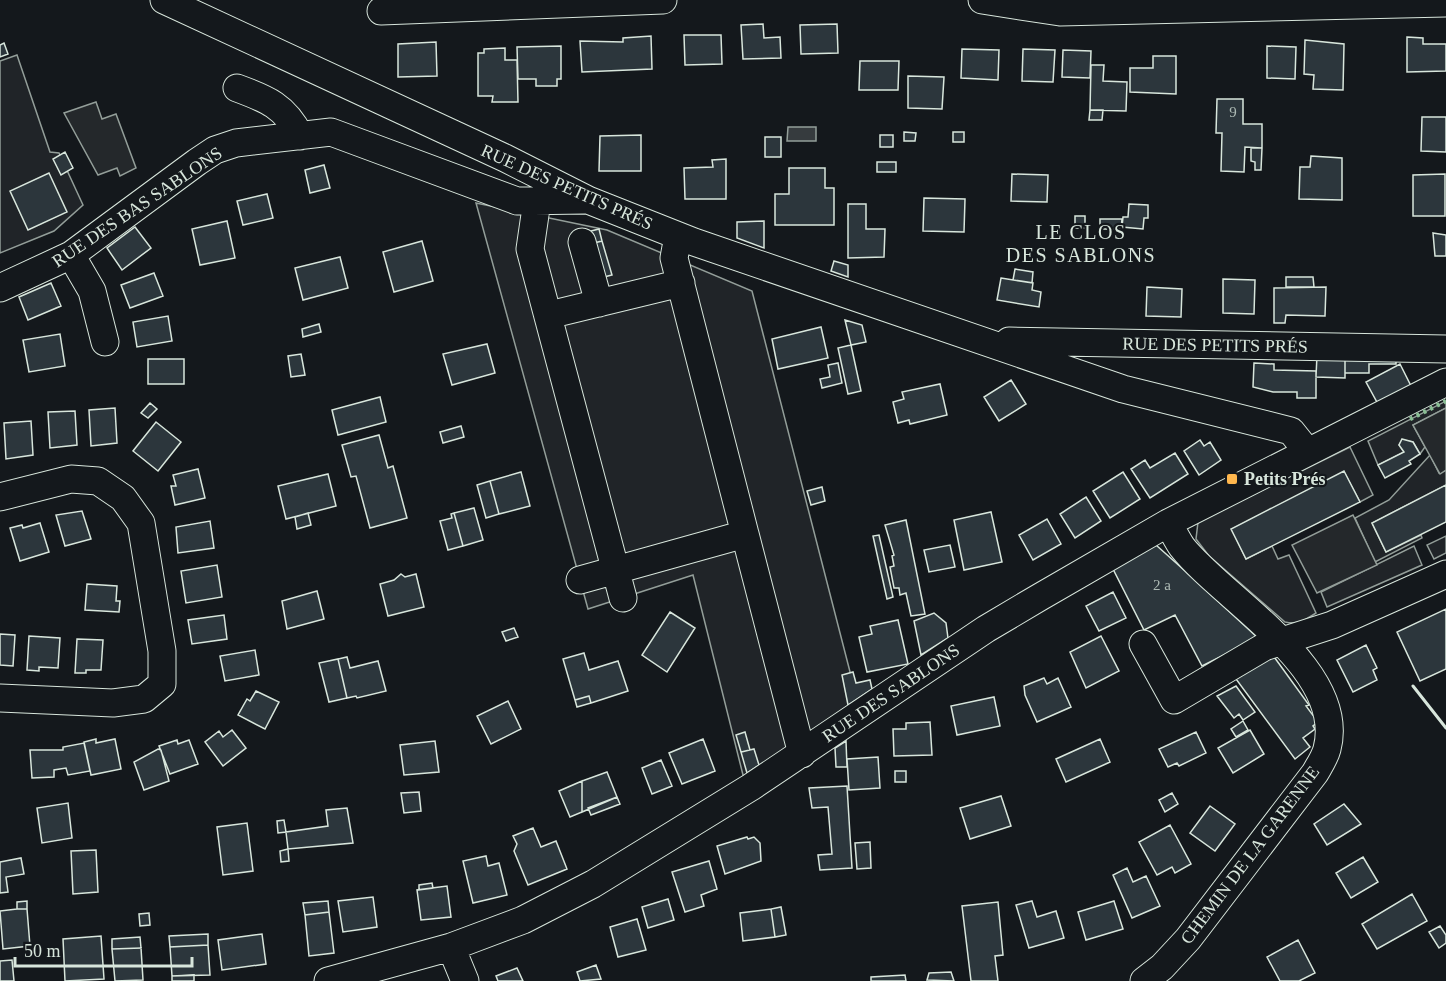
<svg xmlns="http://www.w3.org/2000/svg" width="1446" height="981" font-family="'Times New Roman',serif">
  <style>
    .green { fill: #202428; stroke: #939e99; stroke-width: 1.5 }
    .parking { fill: #24282b; stroke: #939e99; stroke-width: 1.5 }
    .water { fill: #363b3e; stroke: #939e99; stroke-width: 1.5 }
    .building { fill: #2c363c; stroke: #d8e6dc; stroke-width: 1.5 }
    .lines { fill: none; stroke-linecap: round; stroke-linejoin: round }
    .minor-casing { stroke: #d8e6dc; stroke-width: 29 }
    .minor { stroke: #14181c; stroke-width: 27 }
    .hedge { stroke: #8ac095; stroke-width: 4.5; stroke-dasharray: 3 4.5; stroke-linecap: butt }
    .wall { stroke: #d8e6dc; stroke-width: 3 }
    .poi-dot { fill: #ffb74d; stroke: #14181c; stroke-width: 2 }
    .labels { text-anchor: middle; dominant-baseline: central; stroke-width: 4.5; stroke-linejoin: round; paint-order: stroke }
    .number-label { font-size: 15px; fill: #adbab4 }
    .street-label { font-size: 18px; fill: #d8e6dc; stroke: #14181c }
    .poi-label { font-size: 18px; font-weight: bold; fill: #d8e6dc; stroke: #14181c; text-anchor: start }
    .neighbourhood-label { font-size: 20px; letter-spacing: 1.5px; fill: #d8e6dc; stroke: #14181c }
  </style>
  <rect width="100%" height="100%" fill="#14181c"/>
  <path class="green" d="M17,55L50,152L59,153L83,205L54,231L0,253V61Z
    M476,203L607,230L752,291L857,699L744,779L693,575L588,609Z
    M1446,401V408L1413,425L1425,447L1420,454L1413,442L1402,440L1399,445L1404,452L1378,465L1368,441Z
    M1350,447L1373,495L1360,502L1344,472L1232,529L1246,559L1272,546L1278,559L1289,555L1316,613C1305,620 1299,625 1285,622L1209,556L1196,539L1198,522Z
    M1430,455L1439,473L1446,470V485L1372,523L1386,552L1421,535L1422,538L1375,562L1355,518L1389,500Z
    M1446,536V553L1434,559L1427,545Z
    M1414,546L1422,565L1327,607L1321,592Z"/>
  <path class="parking" d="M96,102L102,119L116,114L136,168L120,176L117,168L98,175L64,113Z
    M1446,408V470L1440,474L1413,425Z
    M1353,515L1377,565L1317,593L1292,545Z"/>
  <path class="water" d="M788,127H816V141H787Z"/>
  <path class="building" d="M763,24L764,38L780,37L781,58L743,59L741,25Z
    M837,24L838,53L801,54L800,25Z
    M684,35H721L722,64L685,65Z
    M651,36L652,69L582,72L580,41L623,42V38Z
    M1407,37L1423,38V44H1446V71L1407,72Z
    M1305,40L1344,44L1343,90L1313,89L1314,75L1304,74Z
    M436,42L437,76L398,77V44Z
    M4,43L8,54L0,57V45Z
    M561,46V79H557V86H536V79H518L517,47Z
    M1267,46L1296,47L1295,79L1267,78Z
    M505,48V60H517L518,102H492L493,96H478V53H484V49Z
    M962,49L999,50L998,80L961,78Z
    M1023,49L1055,50L1053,82L1022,81Z
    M1063,50L1091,51L1090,78L1062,77Z
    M1153,56H1176V94L1130,92V68H1153Z
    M860,61H899L898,90H859Z
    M1091,65H1104L1103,81L1127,82L1126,111L1090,110Z
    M908,76L944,77L942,109L908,108Z
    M1217,99H1243V124H1262V148L1245,147L1244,172L1221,171L1222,133H1216Z
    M1090,110H1103L1102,120H1089Z
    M1422,117H1446V152L1421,151Z
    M904,132L916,133L915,141H904Z
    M953,132H964V142H953Z
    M641,135V171H599L600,136Z
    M880,135H893V147H880Z
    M765,137H781V157H765Z
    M1251,148H1262L1261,170H1255V162L1251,161Z
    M65,152L73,168L61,175L53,159Z
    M1311,156L1342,158V200L1299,199L1300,167H1310Z
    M726,159V199H685L684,168L713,167L712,160Z
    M877,162H896V172H877Z
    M324,165L330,188L310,193L305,170Z
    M789,168H825V188H834V225H775V194H789Z
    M49,173L67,212L28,230L10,191Z
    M1012,174L1048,175L1047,202L1011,201Z
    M1445,174V216H1413V175Z
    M267,194L273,218L243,225L237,201Z
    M924,198L965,199L964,232L923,231Z
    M848,204H866V229H885L884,257L848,258Z
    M1129,204L1148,205V218H1144L1143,229L1122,227L1123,217H1128Z
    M1075,216H1085V228H1075Z
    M1100,219H1122L1121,229H1100Z
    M227,221L235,258L200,265L192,229Z
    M764,221V248L737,238V222Z
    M135,227L151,248L122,270L107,248Z
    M599,229L602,241L590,244L587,232Z
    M1433,233L1446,235V256H1435Z
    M422,241L433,281L394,292L383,252Z
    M602,241L612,275L600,278L590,244Z
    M340,257L348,288L303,300L295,268Z
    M834,261L848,265V277L831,271Z
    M1015,269L1033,272L1032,283L1013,280Z
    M154,273L163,296L130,308L121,285Z
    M1286,277H1313L1314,287H1286Z
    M1001,278L1033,283L1032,290L1041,292L1039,307L997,300Z
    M1223,279L1255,280L1254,314L1223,313Z
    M51,283L61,306L28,320L19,297Z
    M1147,287L1182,289L1181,317L1146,316Z
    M1326,287L1325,316L1286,315L1285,323H1274V288Z
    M168,316L172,341L137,347L133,322Z
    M845,320L862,325L866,342L851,345Z
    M319,324L321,332L303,337L302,329Z
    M821,327L828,358L778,369L772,339Z
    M60,334L65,366L29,372L23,340Z
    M487,344L495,373L452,385L443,354Z
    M851,345L861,391L848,394L838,348Z
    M301,354L305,375L291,377L288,356Z
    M1317,355H1345V378L1316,377Z
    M1345,355L1396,356V364H1369V373H1345Z
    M148,359H184V384H148Z
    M838,363L842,383L822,388L820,379L830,377L828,365Z
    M1254,363L1274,364V370L1316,371V398H1297V392H1273L1253,387Z
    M1400,364L1412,388L1378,404L1366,382Z
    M1011,380L1026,404L999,421L984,397Z
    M940,384L947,415L910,424L909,420L898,423L893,402L904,399L902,392Z
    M380,397L386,422L338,435L332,410Z
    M150,403L157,409L148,418L141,413Z
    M115,408L117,443L91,446L89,410Z
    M75,411L77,445L50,448L48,412Z
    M31,421L33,455L6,459L4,423Z
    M156,422L181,442L158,471L133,451Z
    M461,426L464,437L443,443L440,432Z
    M379,435L388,468L393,466L407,518L370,528L356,476L351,477L342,445Z
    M1402,439L1413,442L1420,454L1409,461L1411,464L1385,478L1378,465L1404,452L1399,445Z
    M1200,440L1204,446L1210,442L1221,460L1199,475L1184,451Z
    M1175,453L1188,474L1150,498L1131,469L1145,460L1150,468Z
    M198,469L205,498L175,505L171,486H176L173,475Z
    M1344,471L1360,502L1246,559L1231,529Z
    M521,472L530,506L499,514L490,481Z
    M1123,472L1140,499L1110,518L1093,491Z
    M328,474L336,506L286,519L278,486Z
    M490,481L499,514L486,518L477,485Z
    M1446,485V522L1386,552L1372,523Z
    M822,487L825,501L811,505L807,491Z
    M1086,497L1101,521L1075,538L1060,514Z
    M474,508L483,540L463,546L454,513Z
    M82,511L91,539L65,546L56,515Z
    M991,512L1002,562L964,570L954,520Z
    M308,513L311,525L297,529L295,517Z
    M454,513L463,546L448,550L440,521L452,518L451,514Z
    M1047,519L1061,544L1033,560L1019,535Z
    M906,520L925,614L911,616L906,593L900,595L899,588H894L890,567L894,566L892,556L894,555L885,525Z
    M210,521L214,548L178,553L176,527Z
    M40,523L49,552L20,561L10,528L22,525L23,528Z
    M879,535L893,597L887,599L873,536Z
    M950,545L955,567L929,572L924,550Z
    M1156,545L1184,570L1258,638L1202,666L1175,615L1144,630L1113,569Z
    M217,565L222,597L186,603L181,571Z
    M401,574L405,577L416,574L424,607L388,616L380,584L394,580Z
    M87,584L117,586L116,601H120L119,612L85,610Z
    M317,591L324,619L287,629L282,601Z
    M1113,592L1126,618L1099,631L1086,606Z
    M1446,609V669L1420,681L1397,632Z
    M670,612L695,628L667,672L642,655Z
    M934,613L946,623L948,638L921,655L914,621Z
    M224,615L227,639L192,644L188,620Z
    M898,620L908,664L867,672L859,637L872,634L870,626Z
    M514,628L518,637L506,641L502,632Z
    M0,634L15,635L13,666L0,665Z
    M29,636L60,638L58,668L39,667V671L27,670Z
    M1101,636L1119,671L1086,688L1070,652Z
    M77,639L103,640L101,670H86V673H75Z
    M1366,645L1377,668L1373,670L1377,680L1353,692L1337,660Z
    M255,650L259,675L225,681L220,656Z
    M584,653L589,670L618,661L628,691L591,703L589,696L575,700L563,659Z
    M1272,654L1309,705L1306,706L1318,722L1313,726L1315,729L1303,738L1310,747L1295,759L1236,679Z
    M347,657L350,668L378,661L386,691L357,698L356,696L347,698L338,659Z
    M338,659L347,698L329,702L319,663Z
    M853,672L856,683L870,680L872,689L848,705L842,675Z
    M1044,678L1047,684L1058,678L1071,707L1037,722L1025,695L1024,686Z
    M1236,686L1255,712L1243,720L1239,714L1234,718L1217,696Z
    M256,691L279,702L265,729L238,715L247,699L250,701Z
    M589,696L591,703L577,707L575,700Z
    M994,697L1000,726L957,735L951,706Z
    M508,701L521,729L491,744L477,716Z
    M1243,721L1248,730L1236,737L1231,729Z
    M930,722L932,755L894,756L893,729H906V723Z
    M232,730L246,748L223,766L205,742L219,731L223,737Z
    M1250,730L1264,754L1233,773L1218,748Z
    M745,732L750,750L741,752L736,735Z
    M1196,732L1206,753L1179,766L1177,763L1168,767L1159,749Z
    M96,739V743L115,739L121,769L91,775L84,742Z
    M703,739L715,771L682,784L669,753Z
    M1100,739L1110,762L1066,782L1056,759Z
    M177,740L178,744L189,740L198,764L170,774L159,746Z
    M435,741L439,772L404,775L400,745Z
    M846,741L847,767H836L835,748Z
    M84,743L90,771L68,775L66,768L54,770V777L32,778L30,750H63V747Z
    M158,749L161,750L169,781L144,790L134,762Z
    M754,749L759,765L747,773L741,752Z
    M878,757L880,788L849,790L847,759Z
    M661,760L672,786L652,794L642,768Z
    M895,771H906V782H895Z
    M607,772L617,797L582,812V781Z
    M582,781V812L570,817L559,791Z
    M847,786L852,868L820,870L818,855L832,854L828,807L812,808L809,788Z
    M419,792L421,811L404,813L401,793Z
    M1172,793L1178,804L1165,812L1159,800Z
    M1001,796L1011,826L970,839L960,808Z
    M617,797L620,804L591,815L588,808Z
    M68,803L72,838L42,843L37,808Z
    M1344,804L1361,824L1327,845L1314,824Z
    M1210,806L1235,824L1215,851L1190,833Z
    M347,808L353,843L288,849L286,832L328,826L326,810Z
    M284,820L286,832L278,833L277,821Z
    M247,823L253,871L223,875L217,827Z
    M1170,825L1191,864L1175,873L1172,867L1157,875L1139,842Z
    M533,828L541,847L556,841L567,869L528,885L514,851L517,844L513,836Z
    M747,837L748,839L754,837L760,843L761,861L725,874L717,846Z
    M870,842L871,868L857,869L855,843Z
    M288,849L289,861L281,862L280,851Z
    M96,850L98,892L73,894L71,851Z
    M486,856L488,866L499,863L507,895L473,903L463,861Z
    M1363,857L1378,882L1351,898L1336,873Z
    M21,858L24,874L6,877L8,892L0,893V862Z
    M709,861L717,889L701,895L704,906L685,912L672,872Z
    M1127,868L1133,882L1146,876L1160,906L1132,918L1113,875Z
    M432,883L433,888L419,890V885Z
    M447,886L451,917L421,920L417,890Z
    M1412,894L1427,921L1377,949L1362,924Z
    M373,897L377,927L343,932L338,901Z
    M668,899L674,920L648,928L642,907Z
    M27,901V909H17V902Z
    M328,901L329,912L305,915L303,903Z
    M1032,901L1037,917L1056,911L1064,938L1029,948L1016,905Z
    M1114,901L1123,929L1086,940L1078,912Z
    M998,902L1003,955L995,956L998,981H971L962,906Z
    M781,907L786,935L775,937L771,909Z
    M17,909H27L30,946L3,949L0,911Z
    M771,909L775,937L743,941L740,913Z
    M329,912L334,953L309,956L305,915Z
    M149,913L150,925L140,926L139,914Z
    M637,919L646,950L618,957L610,927Z
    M1440,926L1446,935V943L1439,948L1429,932Z
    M208,934V945L170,947L169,936Z
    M262,934L266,964L222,970L218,940Z
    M101,936L104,979L65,981L63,939Z
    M140,937L141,948L112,949V939Z
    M1298,940L1315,973L1299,981H1280L1267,957Z
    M208,945L210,975L172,976L170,947Z
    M141,948L143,980L115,981L112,949Z
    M12,960L14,981H0V961Z
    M596,965L601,979L580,981L577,972Z
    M517,968L523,981H498L496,976Z
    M951,972L954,981L927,980L929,973Z
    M194,975V981H172V976Z
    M905,975L906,981H871V977Z"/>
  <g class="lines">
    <defs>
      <path id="minor" d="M164,0L505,158L588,200L694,242L1123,389L1291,431L1307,451
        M982,0L1060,12L1446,3
        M381,11L663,0
        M237,88C267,99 285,106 300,136
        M537,201L530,249L623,598
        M678,236L674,258L745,534
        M582,242L599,303
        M71,255L92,291L105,342
        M0,288L71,255L197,162L215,150L236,143L331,132L517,201L585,200
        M549,315L681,283
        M1009,341L1446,349
        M0,497L71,479L98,481L123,498L141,523L162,651V684L144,699L113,703L0,698
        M580,580L745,534L802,754
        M1143,644L1174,700L1264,647L1332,625L1446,574
        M451,947L465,981
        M328,981L451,947L523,920L593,884L751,787L986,629L1040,597L1168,523L1446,382
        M1144,981L1162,967L1188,939L1315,773C1319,766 1325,757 1327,749C1348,669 1223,599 1182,547C1177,540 1173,531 1168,523"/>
    </defs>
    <use href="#minor" class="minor-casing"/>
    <use href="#minor" class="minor"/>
    <path class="hedge" d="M1410,419L1446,401"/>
    <path class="wall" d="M1413,686L1446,728"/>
  </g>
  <rect class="poi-dot" x="1226" y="473" width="12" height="12" rx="3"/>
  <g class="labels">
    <g class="number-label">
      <text x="1233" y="112">9</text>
      <text x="1162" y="585">2 a</text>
    </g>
    <g class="street-label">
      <text transform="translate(567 187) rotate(24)">RUE DES PETITS PRÉS</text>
      <text transform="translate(137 207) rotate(-34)">RUE DES BAS SABLONS</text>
      <text transform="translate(1215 345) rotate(1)">RUE DES PETITS PRÉS</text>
      <text transform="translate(891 693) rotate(-34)">RUE DES SABLONS</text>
      <text transform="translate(1250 855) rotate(-53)">CHEMIN DE LA GARENNE</text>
    </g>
    <g class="poi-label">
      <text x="1244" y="479">Petits Prés</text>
    </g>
    <g class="neighbourhood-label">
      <text x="1081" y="232">LE CLOS<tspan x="1081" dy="23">DES SABLONS</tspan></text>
    </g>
  </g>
  <path d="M15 957v9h177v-9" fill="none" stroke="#d8e6dc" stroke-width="3"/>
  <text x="24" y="957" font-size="18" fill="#d8e6dc" stroke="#14181c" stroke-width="4.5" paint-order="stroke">50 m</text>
</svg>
